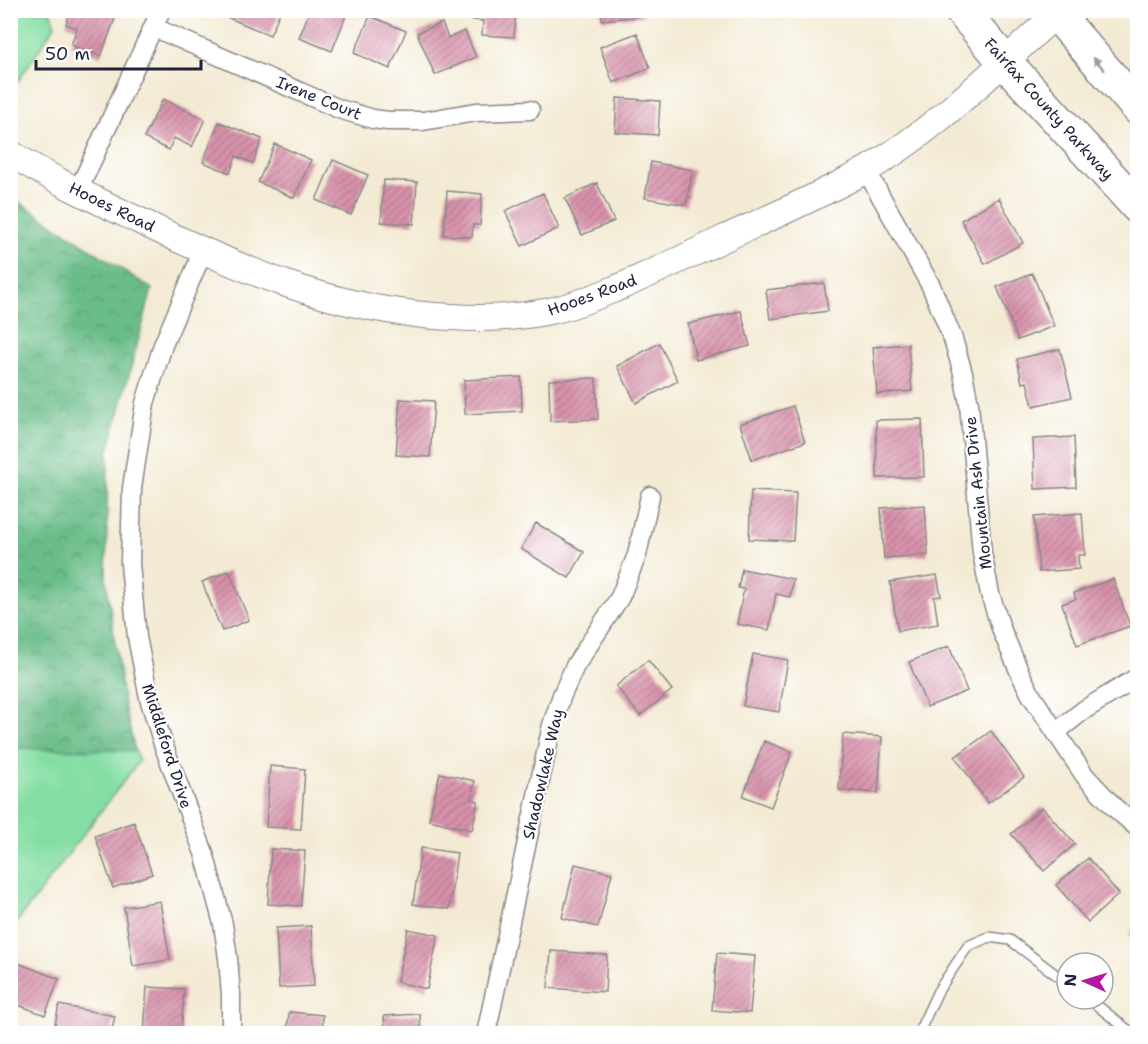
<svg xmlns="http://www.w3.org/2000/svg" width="1148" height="1044" font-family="'Shantell Sans',sans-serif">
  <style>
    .forest { fill: url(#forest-crowns); stroke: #467062; stroke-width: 1.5 }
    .park { fill: #84dea3; stroke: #53806f; stroke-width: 1.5 }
    .building { fill: url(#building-hatch) }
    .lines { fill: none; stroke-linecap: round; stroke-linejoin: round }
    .lane-casing { stroke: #8a8687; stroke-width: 12 }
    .street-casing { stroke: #8a8687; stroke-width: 21 }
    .secondary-casing { stroke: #8a8687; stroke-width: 28 }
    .highway-casing { stroke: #8a8687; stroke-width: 36 }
    .lane { stroke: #fff; stroke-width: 9 }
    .street { stroke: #fff; stroke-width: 18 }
    .secondary { stroke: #fff; stroke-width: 26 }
    .highway { stroke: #fff; stroke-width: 33 }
    .oneway { fill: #9c9ca7 }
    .labels { text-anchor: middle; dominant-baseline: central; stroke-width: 4.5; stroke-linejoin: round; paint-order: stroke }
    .street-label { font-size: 16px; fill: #22223b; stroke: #fff }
  </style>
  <defs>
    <pattern id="forest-crowns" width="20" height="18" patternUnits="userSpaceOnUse" patternTransform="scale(1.5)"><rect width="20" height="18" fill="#6bbd89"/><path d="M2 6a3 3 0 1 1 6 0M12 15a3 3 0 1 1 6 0" fill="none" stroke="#589971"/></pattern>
    <pattern id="building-hatch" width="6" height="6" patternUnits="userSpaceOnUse" patternTransform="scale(1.5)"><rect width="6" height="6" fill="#d892ab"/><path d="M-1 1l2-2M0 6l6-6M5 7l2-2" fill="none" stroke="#af778c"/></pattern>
  </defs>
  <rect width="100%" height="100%" fill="#fff"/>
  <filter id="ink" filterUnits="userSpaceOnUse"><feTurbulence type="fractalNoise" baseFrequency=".0167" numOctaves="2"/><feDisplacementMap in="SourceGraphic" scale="12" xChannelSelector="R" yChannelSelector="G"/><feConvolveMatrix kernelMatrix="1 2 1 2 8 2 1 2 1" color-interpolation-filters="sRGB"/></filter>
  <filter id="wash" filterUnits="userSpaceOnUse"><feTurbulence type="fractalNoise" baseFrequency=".008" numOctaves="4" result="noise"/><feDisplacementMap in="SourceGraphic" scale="24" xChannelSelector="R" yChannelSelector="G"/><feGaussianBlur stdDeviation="1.35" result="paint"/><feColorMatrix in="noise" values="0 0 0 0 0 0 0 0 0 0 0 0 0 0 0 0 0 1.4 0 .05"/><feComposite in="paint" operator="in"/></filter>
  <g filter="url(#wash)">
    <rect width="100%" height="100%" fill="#f3ead3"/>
    <path class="forest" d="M11,197L152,289L108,453L106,579L124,705L135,751L11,925Z"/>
    <path class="park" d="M10,11H50L55,26L14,87L10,84Z
      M11,748L135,751L139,761L11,930Z"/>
    <g id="blocks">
      <path class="building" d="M71,10H111L117,13L101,56L71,45L77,28L66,24Z
        M218,10H281L270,35L217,13Z
        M310,10H339L347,13L332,51L299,38Z
        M474,10H516L514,37L482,35L483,21L473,20Z
        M601,10H642L643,16L602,20Z
        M370,16L406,31L390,69L354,53Z
        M442,23L448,38L465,31L476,57L435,75L417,33Z
        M637,33L650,68L613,83L600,47Z
        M617,98L660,101L658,135L615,132Z
        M163,99L205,119L192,147L174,138L169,150L144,138Z
        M219,122L262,139L253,163L236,156L230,173L203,162Z
        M275,144L311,160L294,198L258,182Z
        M333,160L368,175L351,215L316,200Z
        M651,162L693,170L686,205L645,198Z
        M384,180L417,182L414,224L381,222Z
        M597,183L614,221L582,235L565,198Z
        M447,191L482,194L480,225H473L472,237L444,235Z
        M543,193L559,228L522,246L505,211Z
        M999,198L1023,243L985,264L961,220Z
        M1032,273L1054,326L1018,340L997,287Z
        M824,283L828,311L770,319L766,290Z
        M741,311L750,346L696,360L688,324Z
        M659,343L678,381L636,403L617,366Z
        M908,344L912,391L877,394L873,347Z
        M1060,349L1072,397L1033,406L1027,382L1022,383L1017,359Z
        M521,377L522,411L465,414L464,380Z
        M596,378L598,419L550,421L549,380Z
        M400,399L434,401L430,457L396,455Z
        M793,406L805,442L752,460L740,424Z
        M922,419L924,477L877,478L876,420Z
        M1074,437L1076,487L1035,489L1033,439Z
        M751,491L796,493L793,541L749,539Z
        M925,505L928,555L884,558L881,508Z
        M1082,513L1085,555H1078L1079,569L1039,572L1034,517Z
        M536,523L584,552L569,578L521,549Z
        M742,569L793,579L790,597L776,594L769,630L737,624L744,589L738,588Z
        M229,571L249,620L222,631L202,582Z
        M937,575L941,596L934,597L938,624L898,631L890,582Z
        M1113,579L1130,626L1077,645L1062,604L1076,599L1074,593Z
        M949,646L967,691L927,707L909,662Z
        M753,654L788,660L779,712L743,706Z
        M648,660L672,690L640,716L616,686Z
        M991,731L1024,777L988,803L955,757Z
        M843,734L882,737L878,793L839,790Z
        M764,741L792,752L771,807L743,796Z
        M270,766L305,769L301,829L266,827Z
        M440,773L475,781L471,799L478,801L472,830L429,820Z
        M1042,807L1075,844L1044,871L1011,834Z
        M134,822L152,874L113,888L95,836Z
        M421,848L457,853L449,909L413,904Z
        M271,849L305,851L301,906L268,904Z
        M1088,858L1119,894L1088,922L1056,885Z
        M575,864L612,873L598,927L562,918Z
        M160,901L170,960L133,966L124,907Z
        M1138,920V940L1129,935Z
        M311,926L314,986L279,988L276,928Z
        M408,929L438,935L427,989L397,982Z
        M551,951L607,955L605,992L548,988Z
        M717,953L755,956L750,1013L712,1010Z
        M10,960L59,979L45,1015L10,1002Z
        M147,987L184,989L181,1034H144Z
        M59,1005L115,1016L111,1034H53Z
        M289,1012L323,1015L322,1034H287Z
        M420,1014L421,1034H385L384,1016Z"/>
    </g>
  </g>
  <g filter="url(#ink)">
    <use href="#blocks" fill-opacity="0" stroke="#8a8687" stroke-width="1.5"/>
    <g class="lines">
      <defs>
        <path id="lane" d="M1089,999L1133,1034
          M918,1034L938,991L968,946L989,937L1010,940L1067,983"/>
        <path id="street" d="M153,27L339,109L373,119L388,121H423L476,112L530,110
          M866,170L931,286L953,339L963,373L969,404L982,553L990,594L1002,631L1020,673L1031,695L1085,776L1115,808L1138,828
          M78,191L161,10
          M203,251L163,345L145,403L132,488L130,564L137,637L149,698L163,744L204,853L223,924L228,958L231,995V1034
          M1056,732L1084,710L1138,677
          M486,1034L552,725L562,695L575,666L620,597L637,555L650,496"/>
        <path id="secondary" d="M10,153C51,179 96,200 140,221C241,270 338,312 451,317C482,319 514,318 545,312C572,307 597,296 622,286C656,271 690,255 723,239C771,217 820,196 866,170C934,131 998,67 1056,14"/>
        <path id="highway" d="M961,10L1004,61L1138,207
          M1053,10L1138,108"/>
      </defs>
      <use href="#lane" class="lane-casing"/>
      <use href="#street" class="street-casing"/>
      <use href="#secondary" class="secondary-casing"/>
      <use href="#highway" class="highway-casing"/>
      <use href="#lane" class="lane"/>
      <use href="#street" class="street"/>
      <use href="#secondary" class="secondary"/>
      <use href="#highway" class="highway"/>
    </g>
    <defs><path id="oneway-solid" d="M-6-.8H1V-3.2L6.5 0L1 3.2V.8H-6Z" transform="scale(1.5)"/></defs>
    <use class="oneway" href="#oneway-solid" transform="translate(1099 64) rotate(-131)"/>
  </g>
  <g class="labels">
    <g class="street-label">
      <text transform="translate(319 98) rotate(22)">Irene Court</text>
      <text transform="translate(1049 109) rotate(48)">Fairfax County Parkway</text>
      <text transform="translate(112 207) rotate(26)">Hooes Road</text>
      <text transform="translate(592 295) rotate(-20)">Hooes Road</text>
      <text transform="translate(978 493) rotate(-96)">Mountain Ash Drive</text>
      <text transform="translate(167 746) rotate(72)">Middleford Drive</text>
      <text transform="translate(543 774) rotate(-77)">Shadowlake Way</text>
    </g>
  </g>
  <rect width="1148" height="1044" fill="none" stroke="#fff" stroke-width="36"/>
  <g transform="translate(1085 981) rotate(274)"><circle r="28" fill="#ffffff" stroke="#a7a7b1" stroke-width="1.5"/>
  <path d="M0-4.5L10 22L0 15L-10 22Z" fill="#b5179e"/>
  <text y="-9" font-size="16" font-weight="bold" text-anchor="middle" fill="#22223b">N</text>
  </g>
  <path d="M36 60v9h165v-9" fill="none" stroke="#22223b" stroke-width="3"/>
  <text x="45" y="60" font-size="18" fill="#22223b" stroke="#ffffff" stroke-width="4.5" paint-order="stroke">50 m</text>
</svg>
